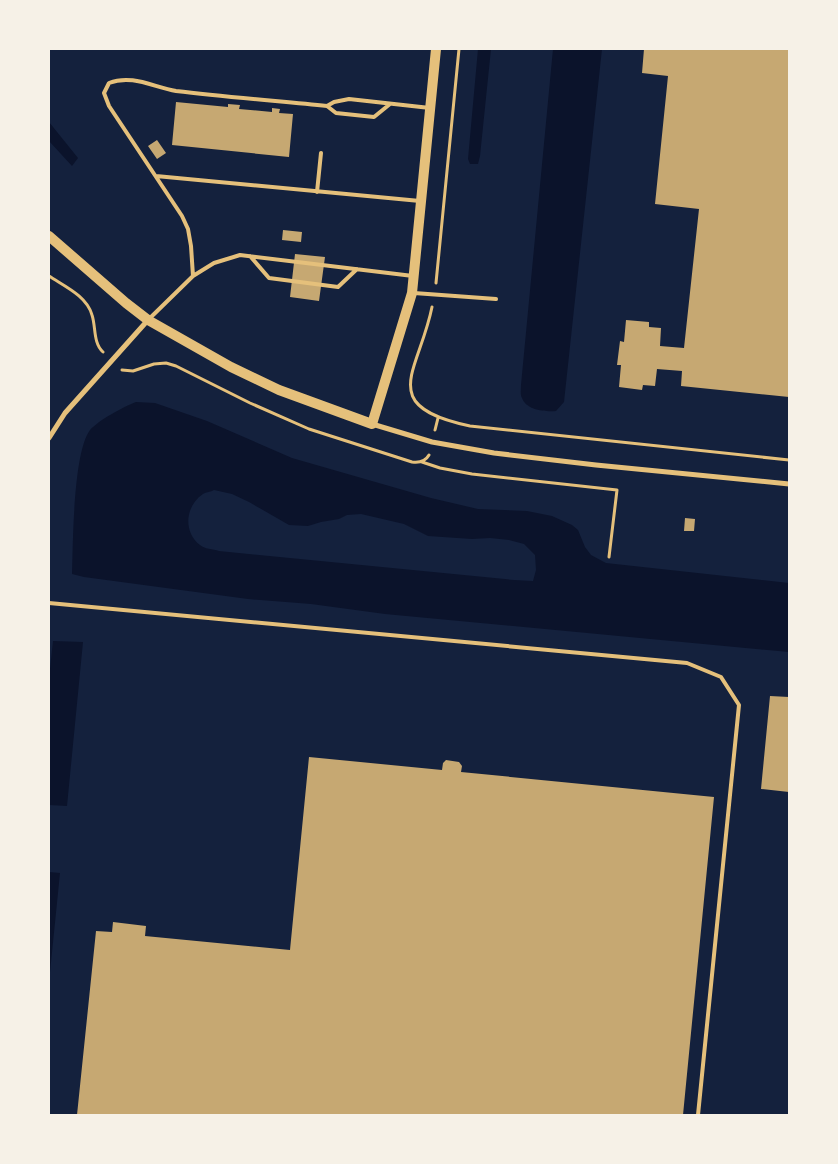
<svg xmlns="http://www.w3.org/2000/svg" width="838" height="1164" font-family="Overpass,sans-serif">
  <style>
    .water { fill: #0b132b; fill-rule: evenodd }
    .building { fill: #c6a872 }
    .lines { fill: none; stroke-linecap: round; stroke-linejoin: round }
    .path { stroke: #e5c07b; stroke-width: 3 }
    .service { stroke: #e5c07b; stroke-width: 4 }
    .minor { stroke: #e5c07b; stroke-width: 5 }
    .secondary { stroke: #e5c07b; stroke-width: 10 }
  </style>
  <rect width="100%" height="100%" fill="#14213d"/>
  <path class="water" d="M478,49H491L480,156L478,164H470L468,159Z
    M553,49H602L564,402L556,411C545,412 526,410 522,398C520,395 521,389 521,385Z
    M49,122L78,158L72,166L49,141Z
    M136,402L155,403L207,421L292,458L431,498L478,509L527,511L552,516L572,525L578,530L585,547L591,555L606,563L789,583V652L385,614L311,604L248,599L84,577L72,574C73,544 73,453 90,430C99,420 123,407 136,402ZM214,490L232,494L249,502L289,525L308,526L321,522L339,519L347,515L361,514L404,524L428,536L472,539L490,538L509,540L524,544L535,555L536,570L533,581L514,580L219,551C213,549 204,549 200,545C183,532 185,506 203,494C206,492 211,492 214,490Z
    M53,641L83,642L67,806L49,805V678Z
    M49,872L60,873L49,982Z"/>
  <path class="building" d="M644,49H789V397L681,386L682,371L657,369L655,386L643,385L642,390L619,387L621,365H617L620,341L624,342L626,320L649,322V327L661,328L660,346L684,348L699,209L655,204L668,76L642,73Z
    M176,102L228,107V104L240,105L239,109L272,112V108L280,109L279,113L293,114L289,157L172,145Z
    M157,140L166,153L157,159L148,146Z
    M283,230L302,232L301,242L282,240Z
    M295,254L325,257L319,301L290,297Z
    M685,518L695,519L694,531H684Z
    M770,696L789,697V792L761,789Z
    M309,757L442,770L443,763L446,760L459,762L462,766L461,772L714,797L683,1115H77L96,931L112,932L113,922L146,926L145,936L290,950Z"/>
  <g class="lines">
    <path class="path" d="M49,276C64,286 87,296 92,315C96,327 93,343 103,352
      M436,283L459,49
      M432,307C419,372 375,406 470,426L789,460
      M122,370L133,371L154,364L166,363L176,366L250,403L309,429L412,462C419,463 425,462 429,455
      M435,430L438,418
      M422,462L440,468L472,474L617,490L609,557"/>
    <path class="service" d="M327,106L336,113L374,117L390,104
      M156,176L420,201
      M317,192L321,153
      M250,256L269,278L338,287L357,269
      M193,276L191,246L188,229L182,216L109,106L104,93L109,83C132,74 153,87 176,91C226,97 277,101 327,106L334,102L349,99L430,108
      M414,293L496,299
      M149,319L193,276L214,263L240,255L413,276
      M49,603L687,663L721,677L739,705L698,1115"/>
    <path class="minor" d="M372,424L432,442L494,453L596,465L789,484
      M49,438L65,413L148,320"/>
    <path class="secondary" d="M49,236L126,303L148,320L231,367L279,390L372,424L412,293L436,49"/>
  </g>
  <rect width="838" height="1164" fill="none" stroke="#f6f1e7" stroke-width="100"/>
</svg>
